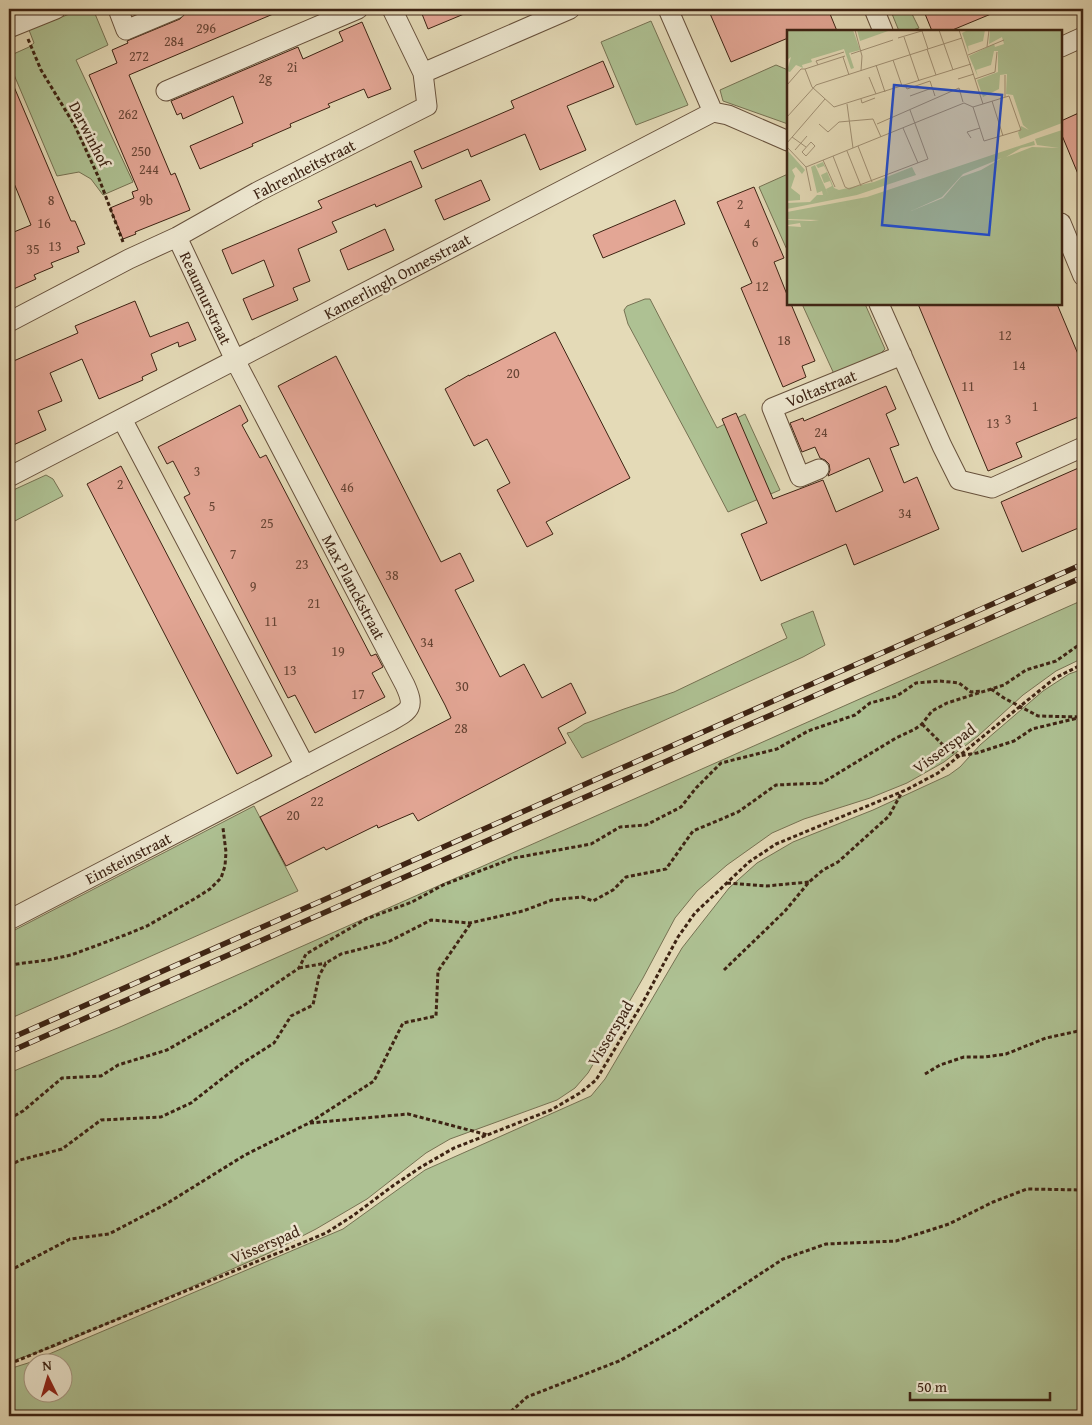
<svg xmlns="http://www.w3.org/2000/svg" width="1092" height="1425" font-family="'Gentium Book Plus',serif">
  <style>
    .green { fill: #aec193; stroke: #767253; fill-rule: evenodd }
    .building { fill: #e3a695; stroke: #3d2313 }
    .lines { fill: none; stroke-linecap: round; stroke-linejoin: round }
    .minor-casing { stroke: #67513c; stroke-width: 21 }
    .path { stroke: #3d2313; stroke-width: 3; stroke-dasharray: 4 2.5; stroke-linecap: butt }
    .minor { stroke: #ede7d0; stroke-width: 19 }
    .rail-casing { stroke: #3d2313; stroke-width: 5.5 }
    .rail { stroke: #ede7d0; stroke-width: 4; stroke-dasharray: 11; stroke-linecap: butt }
    .labels { text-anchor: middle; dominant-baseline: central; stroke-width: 5; stroke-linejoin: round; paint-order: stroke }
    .number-label { font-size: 14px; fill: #664434 }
    .street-label { font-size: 16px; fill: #3d2313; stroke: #ede7d0 }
    .inset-road { fill: none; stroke: #a19175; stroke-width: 1 }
    .view { fill: #1d4ed8; fill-opacity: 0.15; stroke: #1d4ed8; stroke-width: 2.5 }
    .inset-edge { fill: none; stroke: #3d2313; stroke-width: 2.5 }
  </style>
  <rect width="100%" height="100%" fill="#e4dab7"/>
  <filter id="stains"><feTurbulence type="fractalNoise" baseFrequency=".004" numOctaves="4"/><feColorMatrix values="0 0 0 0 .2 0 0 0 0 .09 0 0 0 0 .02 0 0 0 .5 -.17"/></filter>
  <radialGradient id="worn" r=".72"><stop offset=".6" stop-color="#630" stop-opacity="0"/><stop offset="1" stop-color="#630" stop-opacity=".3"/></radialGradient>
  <path class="green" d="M82,9H93L108,45L76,60L133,182L103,195L91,179L79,172L57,176L9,63V56L29,47L34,43L29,30Z
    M890,9H912L910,10L919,28L910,31H899Z
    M651,21L688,105L636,125L601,42Z
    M776,65L788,70V124L723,101L720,90Z
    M788,174V252L759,187Z
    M645,299H650L717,428L745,414L780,490L728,512L692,443L628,324L624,310L627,306Z
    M802,304H865L885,349L880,354L834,374Z
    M46,475L53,479L63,496L9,524V492Z
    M1083,600V658L1056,671L1023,695L978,736L944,762L907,783L870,798L804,819L772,833L727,865L697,891L675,918L643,978L588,1073L575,1088L557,1100L450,1139L426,1153L367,1199L316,1229L269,1253L56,1346L9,1362V1073L120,1027Z
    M813,611L825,645L803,657L582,758L567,733L572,732L584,724L624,709L674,692L787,638L781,624Z
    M1083,669V1416H9V1369L28,1363L343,1229L425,1170L591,1096L605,1079L682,948L729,888L757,863L793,842L873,810L949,775L960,767L980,745L1043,691L1069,674ZM62,1362V1392H32V1362Z
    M254,806L298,891L9,1019V933Z"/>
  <path class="building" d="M197,9H285L129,75L171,175L175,173L190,210L135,232L136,234L123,239L110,208L134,198L132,192L138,190L89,75L117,63L112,50L128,43L127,41L180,19L186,13Z
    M420,9H476L428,29Z
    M708,9H828L837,31H788V38L731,62Z
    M923,9H1003L950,31H932Z
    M362,22L391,89L368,98L364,89L328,104L330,107L290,124L291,127L252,144L253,146L200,169L190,146L243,123L233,96L183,119L181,113L177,115L171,101L298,47L303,59L343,41L339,32Z
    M603,61L614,87L567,106L586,150L540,170L525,134L471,157L468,149L422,169L414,151L514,108L511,101Z
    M9,75L71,221H75L85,244L77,247L79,252L51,263L53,267L34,275L36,279L9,291V234L31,225L9,171Z
    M1083,111V186L1061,133V121Z
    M411,161L422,187L376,207L375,204L332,222L337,232L298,249L310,281L293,288L298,300L252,320L243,299L274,286L264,260L232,274L222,250L322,208L318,201Z
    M481,180L490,200L444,220L435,200Z
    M754,187L784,258L774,262L788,297V304H791L815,361L802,366L806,377L783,387L741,288L752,283L717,202Z
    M675,200L685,224L603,258L593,235Z
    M385,229L394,250L348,270L340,250Z
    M135,301L150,337L188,322L196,340L179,347L178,342L151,354L157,370L142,377L143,380L99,399L82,359L50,373L62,401L38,411L46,430L9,447V363L78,333L75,326Z
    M918,304H1057L1083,366V415L1016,443L1022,457L988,471Z
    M555,332L630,478L546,522L553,534L527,547L497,490L510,483L487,439L474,446L445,389L469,375V376Z
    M336,356L441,562L460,553L474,581L455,590L500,677L524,664L542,698L571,683L586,713L558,728L566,743L418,821L413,813L378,828L377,825L326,850L324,847L286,866L260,817L451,718L445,705L278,386Z
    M886,386L896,409L886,414L899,445L890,448L904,483L917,477L939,529L854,565L846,544L761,581L741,534L767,523L722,419L736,413L773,499L823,480L836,512L883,491L869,458L828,476L830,470L829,464L825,460L820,458L815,447L802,452L790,423L803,418L804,421Z
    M240,405L248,421L242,425L260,458L266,455L371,656L376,654L383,667L372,673L385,697L315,733L295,695L288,698L184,497L190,494L173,461L167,464L158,447Z
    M121,466L272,756L237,774L87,484Z
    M1083,466V526L1022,552L1001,502Z"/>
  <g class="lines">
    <defs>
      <path id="minor" d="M118,9L126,30L176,9
        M392,9L423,73
        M668,9L713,112
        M874,9L883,31
        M9,28L56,9
        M1061,47L1083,37
        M166,91L358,9
        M1061,223L1083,276
        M879,304L942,446L959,480L992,488L1083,447
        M9,322L129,259L177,237L257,192L427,106L423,73L570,9
        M122,419L305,766
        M819,469L800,477L772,408L902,355
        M9,477L713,112L728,115L788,141
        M9,920L391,721C411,710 415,707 405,685L235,360L177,237"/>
    </defs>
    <use href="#minor" class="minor-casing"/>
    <path class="path" d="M28,39L41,70L75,126L98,176L123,242
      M991,689L1004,698L1038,716L1082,717
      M922,724L942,744L958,756L977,753L1014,741L1032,729L1078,718
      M727,883L766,886L809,882
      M9,965L48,960L71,955L125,935L147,926L196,898L210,889L221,878L225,866L226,852L223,828
      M299,968L326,963
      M724,970L785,911L809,882L823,870L838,862L889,816L902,792
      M925,1074L940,1065L964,1057H985L1006,1054L1046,1038L1083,1030
      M9,1119L23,1111L62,1078L101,1076L118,1065L167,1050L243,1006L299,968L306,954L366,919L412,902L443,885L514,858L591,844L620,827L646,825L681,807L696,788L721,763L777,749L808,731L855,715L870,703L897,696L916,683L940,681L959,683L971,692L982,691
      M310,1123L408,1114L488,1135
      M9,1166L20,1160L62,1149L101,1120L161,1117L191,1103L241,1064L274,1043L291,1016L313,1005L319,976L326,963L341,954L388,942L431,920L470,923L523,911L552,900L582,897L593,901L613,890L626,877L666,869L693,831L738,812L776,785L822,783L896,738L915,729L922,724L932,711L947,703L1004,685L1026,670L1056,661L1083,642
      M9,1271L70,1239L109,1234L166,1204L245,1155L309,1123L374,1081L403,1023L436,1016L438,971L471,923
      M9,1364L326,1233L354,1215L394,1185L421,1167L454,1148L551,1110L580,1093L596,1080L642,1004L678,937L695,913L749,862L776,844L906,790L938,773L1055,678L1083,664
      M506,1416L527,1397L619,1361L678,1328L783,1259L826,1244L896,1241L949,1224L993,1202L1027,1189L1083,1190"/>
    <use href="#minor" class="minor"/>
    <defs>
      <path id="rail" d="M9,1039L1083,564
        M9,1052L1083,577"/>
    </defs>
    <use href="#rail" class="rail-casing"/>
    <use href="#rail" class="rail"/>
  </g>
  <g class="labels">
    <g class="number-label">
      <text x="206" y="28">296</text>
      <text x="174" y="41">284</text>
      <text x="139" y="56">272</text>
      <text x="292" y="67">2i</text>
      <text x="265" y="78">2g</text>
      <text x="128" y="114">262</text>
      <text x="141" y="151">250</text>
      <text x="149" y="169">244</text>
      <text x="51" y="200">8</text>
      <text x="146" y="200">9b</text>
      <text x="740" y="204">2</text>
      <text x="44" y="223">16</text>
      <text x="747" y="223">4</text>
      <text x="755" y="242">6</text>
      <text x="55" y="246">13</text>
      <text x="33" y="249">35</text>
      <text x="762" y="286">12</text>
      <text x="1005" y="335">12</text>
      <text x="784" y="340">18</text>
      <text x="1019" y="365">14</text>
      <text x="513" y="373">20</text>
      <text x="968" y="386">11</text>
      <text x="1035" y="406">1</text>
      <text x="1008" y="419">3</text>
      <text x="993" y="423">13</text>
      <text x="821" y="432">24</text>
      <text x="197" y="471">3</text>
      <text x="120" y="484">2</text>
      <text x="347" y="487">46</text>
      <text x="212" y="506">5</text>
      <text x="905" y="513">34</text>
      <text x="267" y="523">25</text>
      <text x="233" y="554">7</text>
      <text x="302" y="564">23</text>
      <text x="392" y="575">38</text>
      <text x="253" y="586">9</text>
      <text x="314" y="603">21</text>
      <text x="271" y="621">11</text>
      <text x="427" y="642">34</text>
      <text x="338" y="651">19</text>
      <text x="290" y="670">13</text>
      <text x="462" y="686">30</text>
      <text x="358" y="694">17</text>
      <text x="461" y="728">28</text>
      <text x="317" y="801">22</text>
      <text x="293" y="815">20</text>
    </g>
    <g class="street-label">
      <text transform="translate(90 134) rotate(63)">Darwinhof</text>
      <text transform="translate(304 169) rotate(-27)">Fahrenheitstraat</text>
      <text transform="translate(397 276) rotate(-28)">Kamerlingh Onnesstraat</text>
      <text transform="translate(206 298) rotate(65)">Reaumurstraat</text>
      <text transform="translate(821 388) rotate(-22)">Voltastraat</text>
      <text transform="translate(354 587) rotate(62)">Max Planckstraat</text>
      <text transform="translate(944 748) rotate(-36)">Visserspad</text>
      <text transform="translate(128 858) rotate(-27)">Einsteinstraat</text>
      <text transform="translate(610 1033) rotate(-59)">Visserspad</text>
      <text transform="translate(265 1244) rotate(-23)">Visserspad</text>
    </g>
  </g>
  <g transform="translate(787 30)">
    <rect width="275" height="275" fill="#e4dab7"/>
    <path d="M0,0H66L73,20L62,23L67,38L64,39L57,19L24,29L25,32L15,35L16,38L9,35L3,42L0,41L4,27L0,30ZM70,0H104L73,11ZM181,0H198L196,11L181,16L182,23L175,3ZM203,0H275V93L233,109L231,103L234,96L242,100L236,95L226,65L219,64L220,44L213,45L212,59L196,67L190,50L211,42V21H207L204,35L189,40L191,47L182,26L207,14L208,17L217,14L215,7L202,14ZM275,100V275H0V196L14,197L13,193L1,195L0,190L24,191L32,190L0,189V182L80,167L247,111L248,115L234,118L219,127L245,117L272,118L250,115L248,109ZM215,128L194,140L174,147L156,168L124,181L155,167L176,144ZM0,120L18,140L15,144L9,137L5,140L8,146L4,158L13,165V170L0,171ZM36,132L47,158L52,160L87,152L125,137L129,145L70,165L0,179V173L23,172L30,165H36L35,161L30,163L24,137L28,135L42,166L39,159L45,156L43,151L37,153L34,145L40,142L37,136L31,138L29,135Z" fill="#aec193" fill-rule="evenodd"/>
    <path class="inset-road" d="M68,0L75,26L74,41M152,0L166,40M172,0L196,74M135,1L141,19M117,7L132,51M111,8L138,0M200,17L202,0M140,19L149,45M64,24L106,10M181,25L217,10M58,26L18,39L25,57L47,77L184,34M56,27L62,45M106,30L115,56M31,35L29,31L57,22M89,35L98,62M82,47L89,64M171,49L187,44M188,49L208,42L210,22M143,51L148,66M0,55L14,39H18M118,55L120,59L143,51M123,66L145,58M218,67V45M74,69L75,73L88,68M205,71L216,106M60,74L66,118M0,87L29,55L175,8M32,94L41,102L52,92L86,89L94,107M90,94L172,58L176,72M116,98L131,133M5,107L19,117M184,108L180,102L193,98M24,112L28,116L19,126L15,122ZM0,113L38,69M71,116L85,152M0,117L19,137L177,73L186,77L222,66L234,100L197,111L186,77M8,120L20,106M60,121L74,156M46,126L58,157L62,159L141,129L123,80M36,130L48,157M19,137L24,161"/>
    <path class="view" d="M107,55L215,65L202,205L95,195Z"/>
    <rect width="275" height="275" class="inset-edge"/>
  </g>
  <rect width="1092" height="1425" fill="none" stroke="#e4dab7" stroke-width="30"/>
  <rect x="10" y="10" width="1072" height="1405" fill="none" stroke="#3d2313" stroke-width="2.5"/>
  <rect x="15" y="15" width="1062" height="1395" fill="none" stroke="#3d2313"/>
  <g transform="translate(48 1378) rotate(355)"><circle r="24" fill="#ede7d0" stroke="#a79984"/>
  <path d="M0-4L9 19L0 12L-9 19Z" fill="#8f2418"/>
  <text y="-8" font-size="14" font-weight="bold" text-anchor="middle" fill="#3d2313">N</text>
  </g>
  <path d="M910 1392v8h140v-8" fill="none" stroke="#3d2313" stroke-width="2.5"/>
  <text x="917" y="1392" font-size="15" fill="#3d2313" stroke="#ede7d0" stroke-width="4" paint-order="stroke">50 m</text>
  <rect width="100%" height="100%" filter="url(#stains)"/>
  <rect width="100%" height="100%" fill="url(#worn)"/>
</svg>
